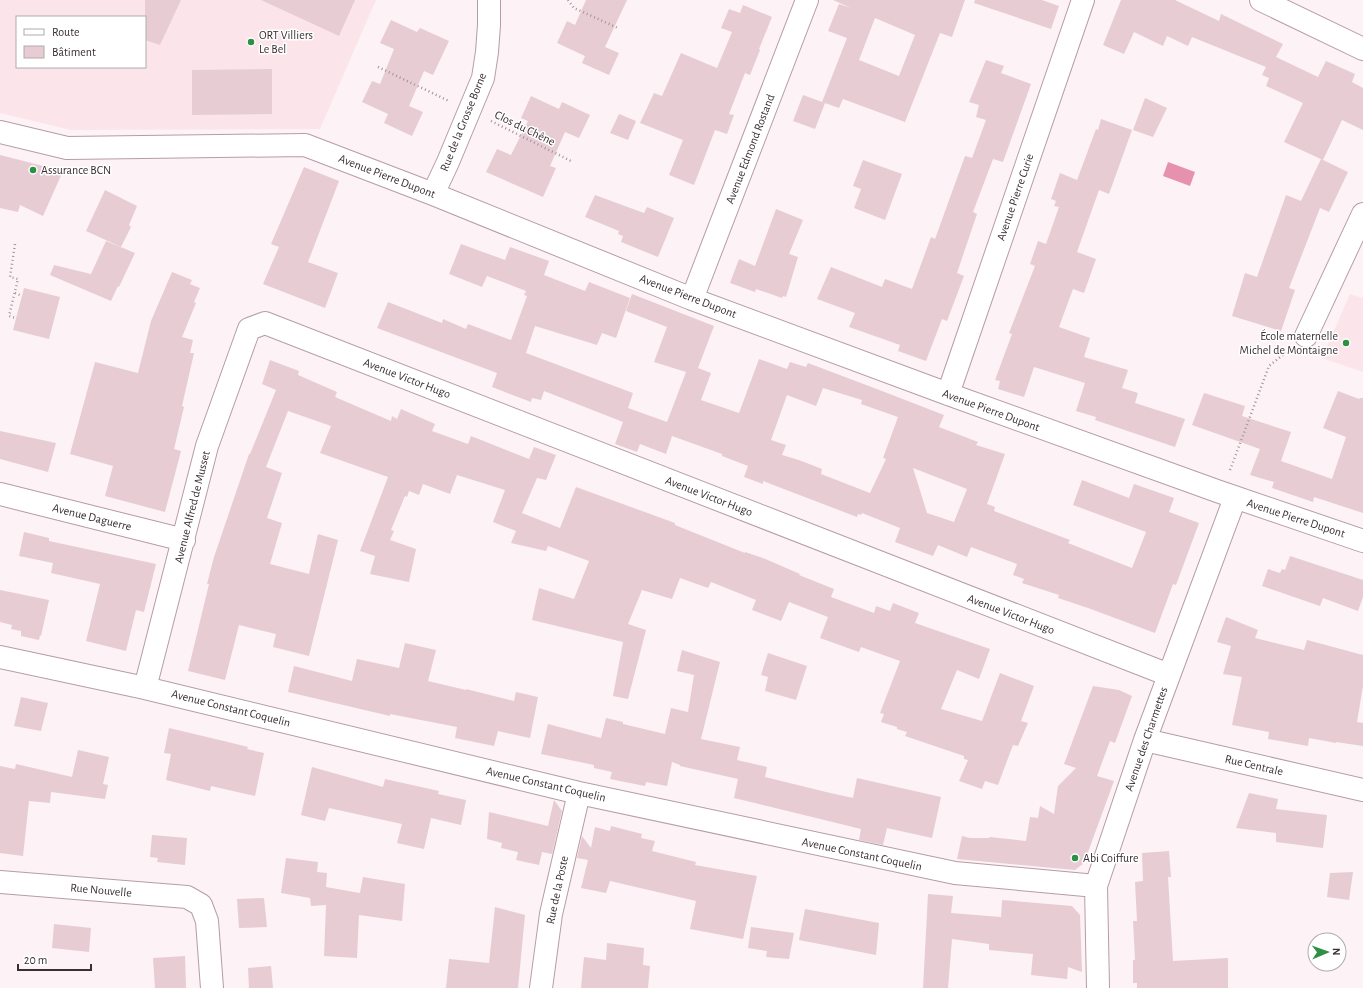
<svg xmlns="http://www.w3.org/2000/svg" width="1363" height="988" font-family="'Alegreya Sans',sans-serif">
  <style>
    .built { fill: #fbe5eb; fill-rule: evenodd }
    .water { fill: #e692af }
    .building { fill: #e7ccd4; fill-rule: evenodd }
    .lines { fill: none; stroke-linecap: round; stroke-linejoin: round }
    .minor-casing { stroke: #b69da5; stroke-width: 24 }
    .path { stroke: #a09598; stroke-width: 2.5; stroke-dasharray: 1 3; stroke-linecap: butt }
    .minor { stroke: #fff; stroke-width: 22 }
    .poi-dot { fill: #2d9045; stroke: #fff; stroke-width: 1.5 }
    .labels { text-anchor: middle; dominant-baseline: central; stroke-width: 3; stroke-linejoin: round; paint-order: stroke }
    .poi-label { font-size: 12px; fill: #3a2f32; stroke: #fff; text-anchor: start }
    .street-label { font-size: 12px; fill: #3a2f32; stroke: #fff }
  </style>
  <rect width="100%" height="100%" fill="#fdf2f5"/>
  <path class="built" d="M0,0H376L320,129L71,130L0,113ZM17,17H145V67H17Z
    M1350,294L1363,298V372L1322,358Z"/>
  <path class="water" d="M1168,162L1195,172L1190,186L1163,176Z"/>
  <path class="building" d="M145,0H181L160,45L145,40Z
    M261,0H355L339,36Z
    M586,0H627L605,47L619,53L609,75L582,63L585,56L557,43L567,21L575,25Z
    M833,0H965L952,37L940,33L905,122L843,99L839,108L822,102L847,38L828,31L839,4L851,8ZM875,18L915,35L899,76L859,60Z
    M975,0H1042L1059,6L1051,29L974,3Z
    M1121,0H1175L1219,21L1221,14L1283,44L1276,57L1318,77L1326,61L1355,74L1352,82L1363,88V130L1342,120L1323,160L1284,142L1303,103L1266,86L1269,78L1262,75L1266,67L1192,37L1188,46L1167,36L1163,46L1134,32L1124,54L1103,45Z
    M743,5L772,17L759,49L760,50L750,75L745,73L729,114L734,115L727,134L715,130L694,185L669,175L683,140L640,123L654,93L662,96L681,53L717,68L732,32L721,28L729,9L740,13Z
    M391,20L417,32L420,28L449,41L433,75L424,71L409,106L423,112L412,136L384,123L388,114L362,102L372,81L380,84L394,49L380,43Z
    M986,60L1004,66L1001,73L1031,84L1003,162L993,159L973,212L977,214L957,273L964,276L947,321L942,319L926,361L898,351L900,345L849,327L855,313L817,299L831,267L882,287L885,279L912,289L931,237L935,239L965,156L972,158L986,120L976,117L979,105L969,102Z
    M272,69V114L192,115V70Z
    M803,95L825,103L815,129L793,121Z
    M531,96L559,109L562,102L590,115L579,138L565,132L550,166L556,168L543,197L486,172L497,149L511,155L528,121L521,118Z
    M1145,98L1167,108L1153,137L1133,130Z
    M619,114L636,121L628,140L610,133Z
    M1101,119L1132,130L1109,194L1099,190L1077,252L1096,259L1084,293L1073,289L1059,327L1090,338L1084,357L1128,370L1122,388L1138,393L1135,403L1185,419L1175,447L1095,420L1096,417L1076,411L1085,383L1034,367L1024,397L998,389L1000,381L995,380L1012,334L1009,333L1035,266L1030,264L1038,241L1046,244L1059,207L1054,206L1056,201L1051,199L1060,173L1077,180L1096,129L1098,130Z
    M0,155L63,171L43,216L20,205L18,212L0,208Z
    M1321,159L1348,172L1329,212L1320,208L1289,288L1295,290L1281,331L1232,316L1245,273L1257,277L1286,195L1301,201Z
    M863,160L902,174L885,220L854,208L861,189L853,186Z
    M304,167L339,181L308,262L338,273L325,308L263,284L279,247L271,244Z
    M105,190L137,206L129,225L131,227L121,247L86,231Z
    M595,195L644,213L647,207L674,218L658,257L621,242L623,236L618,234L619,231L585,217Z
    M776,209L803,220L789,254L798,257L786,297L783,296L782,298L756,289L755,292L730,283L739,259L755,266Z
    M106,241L135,253L119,287L118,286L111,301L50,275L54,265L91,274Z
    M461,244L505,260L510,247L549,261L544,275L585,291L589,282L630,298L616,338L602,333L597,345L535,326L526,353L633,393L628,408L667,422L686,372L654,362L667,327L626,311L632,294L714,326L698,368L711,373L701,400L739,413L759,359L787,369L790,362L806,367L808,363L882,391L944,415L939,427L978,442L976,445L1005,454L987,504L995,507L994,511L1070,540L1068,543L1132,568L1146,532L1073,505L1082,480L1129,498L1134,484L1174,498L1169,512L1199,523L1176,585L1173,584L1155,633L1088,608L1058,598L1059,595L1022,583L1024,579L1013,575L1017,564L971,547L967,557L938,545L933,556L895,542L900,528L862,513L861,515L858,514L857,517L763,481V484L744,477L748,466L722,456V454L672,436L666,454L640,444L637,452L615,444L623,422L544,391L541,400L532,398L531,402L492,387L497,373L377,328L388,302L442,323L443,319L466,329L468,324L511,340L527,296L524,295L526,291L487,276L482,287L449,274ZM823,388L862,400L861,404L898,417L883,458L886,459L870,493L821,474L822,469L799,460L782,455L786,445L771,440L787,395L816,406ZM913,468L967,489L954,522L927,513Z
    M172,272L192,280L190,284L200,288L194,302L196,303L182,337L193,340L190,353H194L182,406L184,407L174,449L181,451L165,512L105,496L113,466L70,454L95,362L138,373L151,321Z
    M24,288L60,297L49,339L13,330Z
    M270,360L299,371L298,375L337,392L335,397L391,421L392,416L397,419L401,409L435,424L432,431L468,444L471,436L529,459L534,447L556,455L546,480L537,478L522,513L560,528L576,487L675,523V525L745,553V552L763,558L800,574L799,575L834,589L831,597L874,613L876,606L890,611L893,603L919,613L915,623L990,649L979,679L957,670L941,709L982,721L1000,673L1034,686L1021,721L1028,723L1018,746L1013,745L998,785L985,781L982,789L959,781L968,760L964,759V756L905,736L907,732L897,729V727L881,722L884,714L880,713L900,661L861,647L859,652L820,638L828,617L789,602L781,621L752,610L756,600L711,582L708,588L680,578L672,599L642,590L628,624L646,630L628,699L613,696L623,642L532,620L539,588L574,599L589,561L548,546L546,551L511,543L516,531L493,522L505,490L457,475L450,494L423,484L419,495L409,491L407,497L405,496L391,530L394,531L390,540L416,549L409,582L370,574L375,556L360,551L388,477L320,453L331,426L288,411L266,467L282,473L267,518L282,523L270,564L309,574L318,534L338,540L309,656L273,647L276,634L239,625L225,680L188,671L209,584H207L214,557L249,454H250L276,390L262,384Z
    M1338,391L1359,399L1360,398H1363V513L1314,497L1313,502L1272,488L1274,482L1250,475L1260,449L1192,425L1204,393L1245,406L1242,416L1291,432L1281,461L1332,479L1346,437L1323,428Z
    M0,431L56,443L48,472L0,459Z
    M24,532L49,538V541L156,564L144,612L136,610L126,651L86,641L100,584L51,573L53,563L19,556Z
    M1290,556L1363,580V597L1358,611L1323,598L1320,606L1262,586L1268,569L1280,573L1282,569L1285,570Z
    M0,590L49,600L41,636L40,635L39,640L21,636V631L11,629L12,625L0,622Z
    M1226,617L1258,630L1255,638L1304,650L1307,640L1363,655V686L1357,722L1363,723V746L1336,742V743L1309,738L1308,746L1268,739L1269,732L1232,725L1242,677L1223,674L1231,646L1217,642Z
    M405,643L436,650L428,681L466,690V689L514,701L516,692L538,697L530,738L498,731L494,746L455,738L457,727L390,714V716L288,692L294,666L352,681L357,659L399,668Z
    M682,650L720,662L701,739L740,747L737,760L767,767L765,777L826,792L853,798L857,778L941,797L932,838L887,828L883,845L859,840L861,829L734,798L738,779L680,766V765L672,762L667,786L646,782L645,786L610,779L612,772L594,768V765L541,754L548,724L601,738L606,718L623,722V724L665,734L671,708L688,712L694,675L677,671Z
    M768,653L807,666L796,700L765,691L768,677L761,675Z
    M1093,686L1119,690L1132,696L1115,743L1110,741L1097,776L1114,781L1084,863L1075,870L957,859L962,836L970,838H989L990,837L1026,841L1030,817L1038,818L1040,806L1054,814L1058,786L1076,768L1064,764Z
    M21,697L48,703L41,731L14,726Z
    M169,728L228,742L248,747L247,749L264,753L255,796L211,786L210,791L166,780L171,754L164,753Z
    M78,750L109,757L103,784L108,785L105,799L51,792L50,803L29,801L23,856L0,853V766L15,769L16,764L72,777Z
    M312,767L383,787L385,779L439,791L438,794L466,800L461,825L431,818L424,849L397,843L402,824L329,808L325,821L301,815Z
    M1249,793L1278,799L1276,809L1327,815L1323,848L1276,842V833L1236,828Z
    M554,800L562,811L552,854L542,852L539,865L516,860L518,852L501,848L502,843L487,839L489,812L548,826Z
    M611,826L642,834L641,838L655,841L652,851L696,862L695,865L757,876L743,939L690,929L696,901L610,881L606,893L581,888L588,860L577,858L582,836L591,848L595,827L610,831Z
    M152,835L187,838L185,865L157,862L158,858L150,857Z
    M1169,851L1171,877H1168L1173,961L1228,958V988H1137V983H1133V960H1135L1133,921H1137L1135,882L1143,881L1142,853Z
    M286,858L318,862L317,872L327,873L326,887L360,893L363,877L405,884L402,921L359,915L357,958L324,956L326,905L311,906L310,898L281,893Z
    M1353,872L1349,900L1327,897L1330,873Z
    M928,894L953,896L951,913L1001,917L1002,900L1072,906L1080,915L1082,972L1068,967L1067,979L1031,975L1033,954L989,950V944L952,939L948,988H923Z
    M264,898L267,927L239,928L237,899Z
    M495,907L525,915L518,988H446L449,959L489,963Z
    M805,909L879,923L876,955L799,940Z
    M54,924L91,928L89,952L52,948Z
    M751,927L794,933L789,959L766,957L767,951L748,948Z
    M607,943L644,948L643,965L650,966L648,988H581L584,957L606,960Z
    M185,956L186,988H155L153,958Z
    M271,966L273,988H249L248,968Z"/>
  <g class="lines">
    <defs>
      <path id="minor" d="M1261,0L1363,49
        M0,132L67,148L305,145L433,194L692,299L948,394L1217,491L1363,541
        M433,194L448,162L483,78L487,52L489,25V0
        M692,299L807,0
        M1306,336L1363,214
        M948,394L1083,0
        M0,494L184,540
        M0,657L145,688L579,793L955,873L1096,886
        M145,688L207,446L249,329L265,323L1169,675
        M1145,740L1363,790
        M0,882L187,897L201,905L207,921L212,988
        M541,988L551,914L579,793
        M1098,988L1096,886L1145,740L1235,498"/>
    </defs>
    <use href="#minor" class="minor-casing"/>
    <path class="path" d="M568,0L574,8L618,28
      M378,67L449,101
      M491,121L571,161
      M15,244L10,277L18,279L9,316L16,318
      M15,293L22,296
      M1230,470L1269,366L1289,350"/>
    <use href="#minor" class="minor"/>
  </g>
  <g class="poi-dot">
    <circle cx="251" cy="42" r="4"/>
    <circle cx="33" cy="170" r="4"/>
    <circle cx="1346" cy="343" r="4"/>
    <circle cx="1075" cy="858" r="4"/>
  </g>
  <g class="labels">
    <g class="poi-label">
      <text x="259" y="35">ORT Villiers<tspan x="259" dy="14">Le Bel</tspan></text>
      <text x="41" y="170">Assurance BCN</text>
      <text x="1338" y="336" text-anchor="end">École maternelle<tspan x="1338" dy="14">Michel de Montaigne</tspan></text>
      <text x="1083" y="858">Abi Coiffure</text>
    </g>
    <g class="street-label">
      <text transform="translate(463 122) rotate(-68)">Rue de la Grosse Borne</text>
      <text transform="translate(525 128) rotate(26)">Clos du Chêne</text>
      <text transform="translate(750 149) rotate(-69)">Avenue Edmond Rostand</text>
      <text transform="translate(387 176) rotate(21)">Avenue Pierre Dupont</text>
      <text transform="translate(1015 197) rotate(-71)">Avenue Pierre Curie</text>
      <text transform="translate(688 296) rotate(21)">Avenue Pierre Dupont</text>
      <text transform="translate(407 378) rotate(21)">Avenue Victor Hugo</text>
      <text transform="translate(991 410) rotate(20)">Avenue Pierre Dupont</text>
      <text transform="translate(709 496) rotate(21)">Avenue Victor Hugo</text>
      <text transform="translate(192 507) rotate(-76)">Avenue Alfred de Musset</text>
      <text transform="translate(92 517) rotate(14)">Avenue Daguerre</text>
      <text transform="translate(1296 518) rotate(18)">Avenue Pierre Dupont</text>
      <text transform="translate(1011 614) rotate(21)">Avenue Victor Hugo</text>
      <text transform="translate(231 708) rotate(14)">Avenue Constant Coquelin</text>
      <text transform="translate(1146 739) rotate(-71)">Avenue des Charmettes</text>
      <text transform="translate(1254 765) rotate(13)">Rue Centrale</text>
      <text transform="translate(546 784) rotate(13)">Avenue Constant Coquelin</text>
      <text transform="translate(862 854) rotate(12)">Avenue Constant Coquelin</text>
      <text transform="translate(101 890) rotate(5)">Rue Nouvelle</text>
      <text transform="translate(557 890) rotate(-78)">Rue de la Poste</text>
    </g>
  </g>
  <rect x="16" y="16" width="130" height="52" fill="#ffffff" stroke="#b0acad"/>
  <rect x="24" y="29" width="20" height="6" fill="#ffffff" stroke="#b0acad"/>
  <text x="52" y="36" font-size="12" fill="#3a2f32">Route</text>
  <rect x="24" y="46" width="20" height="12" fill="#e7ccd4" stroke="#b0acad"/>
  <text x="52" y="56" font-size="12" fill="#3a2f32">Bâtiment</text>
  <g transform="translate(1327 952) rotate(88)"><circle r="19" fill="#ffffff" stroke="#b0acad"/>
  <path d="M0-3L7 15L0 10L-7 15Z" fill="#2d9045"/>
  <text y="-6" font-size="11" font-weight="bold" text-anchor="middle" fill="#3a2f32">N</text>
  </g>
  <path d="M18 964v6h73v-6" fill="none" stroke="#3a2f32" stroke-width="2"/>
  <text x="24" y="964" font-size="12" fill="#3a2f32" stroke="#ffffff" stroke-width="3" paint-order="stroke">20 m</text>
</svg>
